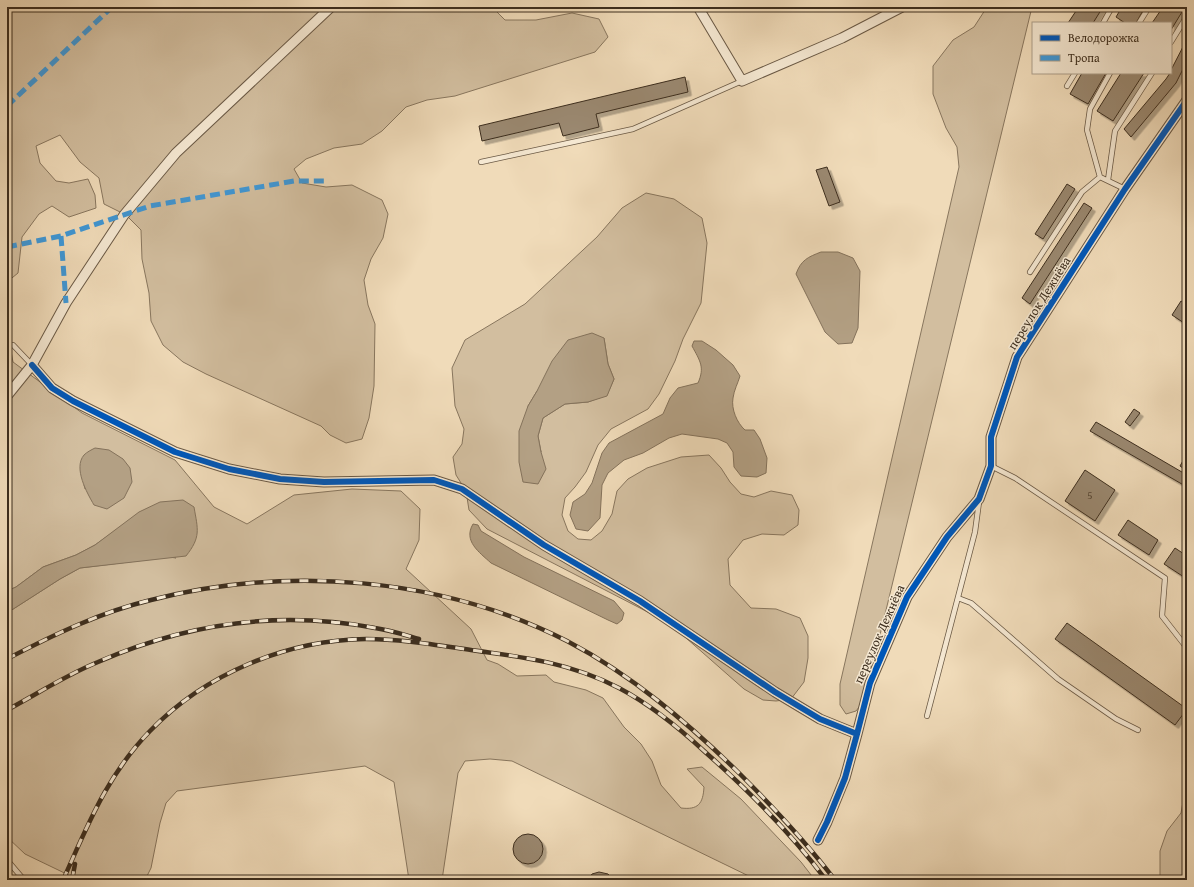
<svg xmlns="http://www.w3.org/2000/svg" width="1194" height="887" font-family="'Gentium Book Plus',serif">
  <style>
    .green { fill: #d2be9f; stroke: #88765e; fill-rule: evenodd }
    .water { fill: #b3a084; stroke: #84725b }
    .building { fill: #9a886f; stroke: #3d2e1e; filter: url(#shadow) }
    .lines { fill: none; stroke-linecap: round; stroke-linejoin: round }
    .lane-casing { stroke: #6a5945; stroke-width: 6 }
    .street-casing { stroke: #6a5945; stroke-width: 11 }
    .lane { stroke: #f5e8d2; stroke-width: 4.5 }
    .street { stroke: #f5e8d2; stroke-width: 9 }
    .rail-casing { stroke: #3d2e1e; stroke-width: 4.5 }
    .rail { stroke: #f5e8d2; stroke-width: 3; stroke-dasharray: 9; stroke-linecap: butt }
    .quiet { stroke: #3f97d5; stroke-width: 5; stroke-dasharray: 10 5; stroke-linecap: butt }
    .cycleway-casing { stroke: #f5e8d2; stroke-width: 8 }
    .cycleway { stroke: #0057b8; stroke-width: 6 }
    .labels { text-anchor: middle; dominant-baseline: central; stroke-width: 3; stroke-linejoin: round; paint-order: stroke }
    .number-label { font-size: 11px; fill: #544432 }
    .street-label { font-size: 13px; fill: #3d2e1e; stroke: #f5e8d2 }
  </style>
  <defs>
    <filter id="shadow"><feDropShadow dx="3.5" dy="3.5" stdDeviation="0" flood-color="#0004"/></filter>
  </defs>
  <rect width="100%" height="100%" fill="#f0dbb9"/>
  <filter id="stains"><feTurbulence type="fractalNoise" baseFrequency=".005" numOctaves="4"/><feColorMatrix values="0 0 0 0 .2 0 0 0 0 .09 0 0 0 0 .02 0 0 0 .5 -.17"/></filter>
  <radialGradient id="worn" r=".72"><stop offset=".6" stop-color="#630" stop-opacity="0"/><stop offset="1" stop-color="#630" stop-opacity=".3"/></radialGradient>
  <path class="green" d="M7,7H492L505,20H536L572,13L599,19L608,37L595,52L455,96L427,100L406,107L382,131L362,144L334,148L306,159L294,169L302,183L326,187L352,185L382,200L388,214L383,238L371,259L364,280L368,305L375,324L374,386L369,418L362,439L346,443L330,435L321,426L206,374L183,362L163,345L151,321L149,293L142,259L141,230L126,215L104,204L99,178L80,162L60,135L36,146L40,163L56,181L69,183L88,179L95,195L96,208L69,217L52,206L39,214L22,237L18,273L7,282Z
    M987,7H1032L864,701L856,711L846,714L840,705V684L959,167L957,147L946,128L933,94V66L953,40L974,27Z
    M646,193L674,199L702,218L707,243L701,303L683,339L675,361L659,394L648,409L611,429L598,445L586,472L575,487L565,498L562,515L568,531L578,539L591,540L602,531L612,514L617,491L628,479L647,468L681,457L709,455L721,468L730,482L741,494L754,497L771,491L792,495L799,510L798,525L784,535L762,534L743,540L728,559L730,585L751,608L776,609L800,618L808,636V658L804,682L791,699L776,701L763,700L744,689L669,623L487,529L469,510L466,491L456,475L453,457L462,444L464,429L455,406L452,368L465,340L525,304L597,237L622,208ZM604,338L608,364L614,379L607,395L588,402L565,404L543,418L538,436L541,452L528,406L537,391Z
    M7,351H11L13,362L82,413L175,460L214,507L247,524L294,495L352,489L401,491L420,509L419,540L406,569L471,629L487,660L498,664L517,676L546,675L554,682L586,690L603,698L624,727L641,744L652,761L661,785L681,808C698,810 703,804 704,787L687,769L702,767L741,799L801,862L815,880H757L512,761L490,759L465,761L458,773L442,880H409L394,782L365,766L177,791L166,803L160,823L151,868L145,880H79L25,854L7,837V613L60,579L80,568L169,557L176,558L116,530L95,545L76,555L43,567L16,587L7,591ZM123,459L85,489L84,485Z
    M1187,786V880H1160V851L1167,831L1181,813L1185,791Z"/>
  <path class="water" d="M821,252H838L853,258L860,271L858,328L852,343L838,344L825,332L796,274C801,260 808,257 821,252Z
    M592,333L604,338L608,364L614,379L607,396L588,402L565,404L543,418L538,436L541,452L546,469L538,484L523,482L519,462V431L528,406L537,391L552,361L568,340Z
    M694,341H702L716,350L733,365L740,376C738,383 734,390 733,398C731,409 737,423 745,430H754L760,439L767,458L766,473L757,477L741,476L734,467L733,452L727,443L718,439L682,434L669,438L643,453L624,460L608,473L602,485L600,518L588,531L576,529L570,515L573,502L585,494L592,483L602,453L609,443L663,414L670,398L678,388L698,383C705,367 700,361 692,346Z
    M95,448L109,450L123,459L130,468L132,482L124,498L107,509L94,505C87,493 73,468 84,455C87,452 91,450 95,448Z
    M183,500L194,507C198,530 201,537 186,556L80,568L60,579L7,613V591L16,587L43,567L76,555L95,545L139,512L160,502Z
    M473,524L478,525L481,531L524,557L614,601L624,613L622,620L617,624L608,620L491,563C479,552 463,541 473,524Z"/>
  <path class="building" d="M1077,7H1103L1093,23H1068L1078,8Z
    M1122,7H1145L1136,23H1125L1116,17Z
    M1163,7H1185L1171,30V23H1152Z
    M1187,39V61L1176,83L1131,137L1124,129L1166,79L1170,73H1171V70Z
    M1082,73H1106L1088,104L1070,94Z
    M1121,73H1144L1113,121L1097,111Z
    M685,77L688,92L596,114L599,127L563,136L559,123L482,141L479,126Z
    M827,167L840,202L829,206L816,170Z
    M1067,184L1075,189L1043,239L1035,234Z
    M1084,203L1092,208L1030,304L1022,298Z
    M1181,301L1187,304V325L1172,315Z
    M1134,409L1140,413L1130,426L1125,422Z
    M1096,422L1187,475V487L1090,431Z
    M1184,459L1187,460V471L1180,466Z
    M1085,470L1115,490L1095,521L1065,501Z
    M1128,520L1158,540L1149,555L1118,535Z
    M1175,548L1187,556V579L1164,564Z
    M1067,623L1187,709L1175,725L1055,639Z
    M513 849a15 15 0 1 1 30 0a15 15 0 1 1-30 0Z
    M599,872L608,874L614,880H587L592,874Z"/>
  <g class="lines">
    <defs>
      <path id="lane" d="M1103,23L1112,7
        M1139,23L1149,7
        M1171,42L1187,16
        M1110,73L1090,109L1087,130L1100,177L1125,189
        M1067,86L1075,73
        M481,162L633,129L742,81
        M1108,180L1115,131L1152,73
        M1030,272L1082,192L1100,177
        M7,345H13L32,365
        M991,466L1015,478L1165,578L1162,616L1187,648
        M958,598L971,603L1058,679L1116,719L1138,730
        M927,716L975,532L979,502
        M7,860L24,880"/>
      <path id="street" d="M698,7L742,81L842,38L902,7
        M32,365L52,388L73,401L175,452L229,469L280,479L324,482L434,480L462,489L544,545L640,601L775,692L820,719L857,734
        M7,396L32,365L66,303L124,215L176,153L331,7
        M818,840L827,822L845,778L857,734L870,683L907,597L947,537L979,499L991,466V437L1017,357L1125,189L1187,100"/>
    </defs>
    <use href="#lane" class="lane-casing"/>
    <use href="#street" class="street-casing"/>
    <use href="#lane" class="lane"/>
    <use href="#street" class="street"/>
    <defs>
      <path id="rail" d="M7,659C53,635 101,612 151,600C288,565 441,577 567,641C632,675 688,723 740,774C773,807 806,842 835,880
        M7,710C37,694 66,675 98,662C187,623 279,610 375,628C390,630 405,635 419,639
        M63,880C88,825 107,775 150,731C205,674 286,640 366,639C401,639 436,645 471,650C524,657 571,663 619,688C651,705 678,727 704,751C748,790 791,833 826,880
        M72,880L75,864"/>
    </defs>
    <use href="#rail" class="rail-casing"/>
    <use href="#rail" class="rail"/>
    <path class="quiet" d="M7,106L112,7
      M61,236L66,303
      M7,247L61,236L150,206L294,181H327"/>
    <defs>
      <path id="cycleway" d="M32,365L52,388L73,401L175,452L229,469L280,479L324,482L434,480L462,489L544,545L640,601L775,692L820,719L857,734
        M818,840L827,822L845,778L857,734L870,683L907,597L947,537L979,499L991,466V437L1017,357L1125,189L1187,100"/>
    </defs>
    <use href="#cycleway" class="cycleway-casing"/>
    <use href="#cycleway" class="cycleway"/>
  </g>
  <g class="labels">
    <g class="number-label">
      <text x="1090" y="495">5</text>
    </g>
    <g class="street-label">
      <text transform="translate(1039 303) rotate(-58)">переулок Дежнёва</text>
      <text transform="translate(879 634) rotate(-66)">переулок Дежнёва</text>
    </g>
  </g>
  <rect width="1194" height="887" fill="none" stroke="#f0dbb9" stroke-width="24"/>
  <rect x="8" y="8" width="1178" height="871" fill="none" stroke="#3d2e1e" stroke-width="2"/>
  <rect x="12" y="12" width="1170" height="863" fill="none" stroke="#3d2e1e"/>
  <rect x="1032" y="22" width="140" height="52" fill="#f5e8d2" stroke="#ab9e8a"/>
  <rect x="1040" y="35" width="20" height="6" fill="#0057b8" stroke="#ab9e8a"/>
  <text x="1068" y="42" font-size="12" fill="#3d2e1e">Велодорожка</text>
  <rect x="1040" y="55" width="20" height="6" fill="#3f97d5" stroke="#ab9e8a"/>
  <text x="1068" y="62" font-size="12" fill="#3d2e1e">Тропа</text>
  <rect width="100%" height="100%" filter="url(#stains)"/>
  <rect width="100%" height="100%" fill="url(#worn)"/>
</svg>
